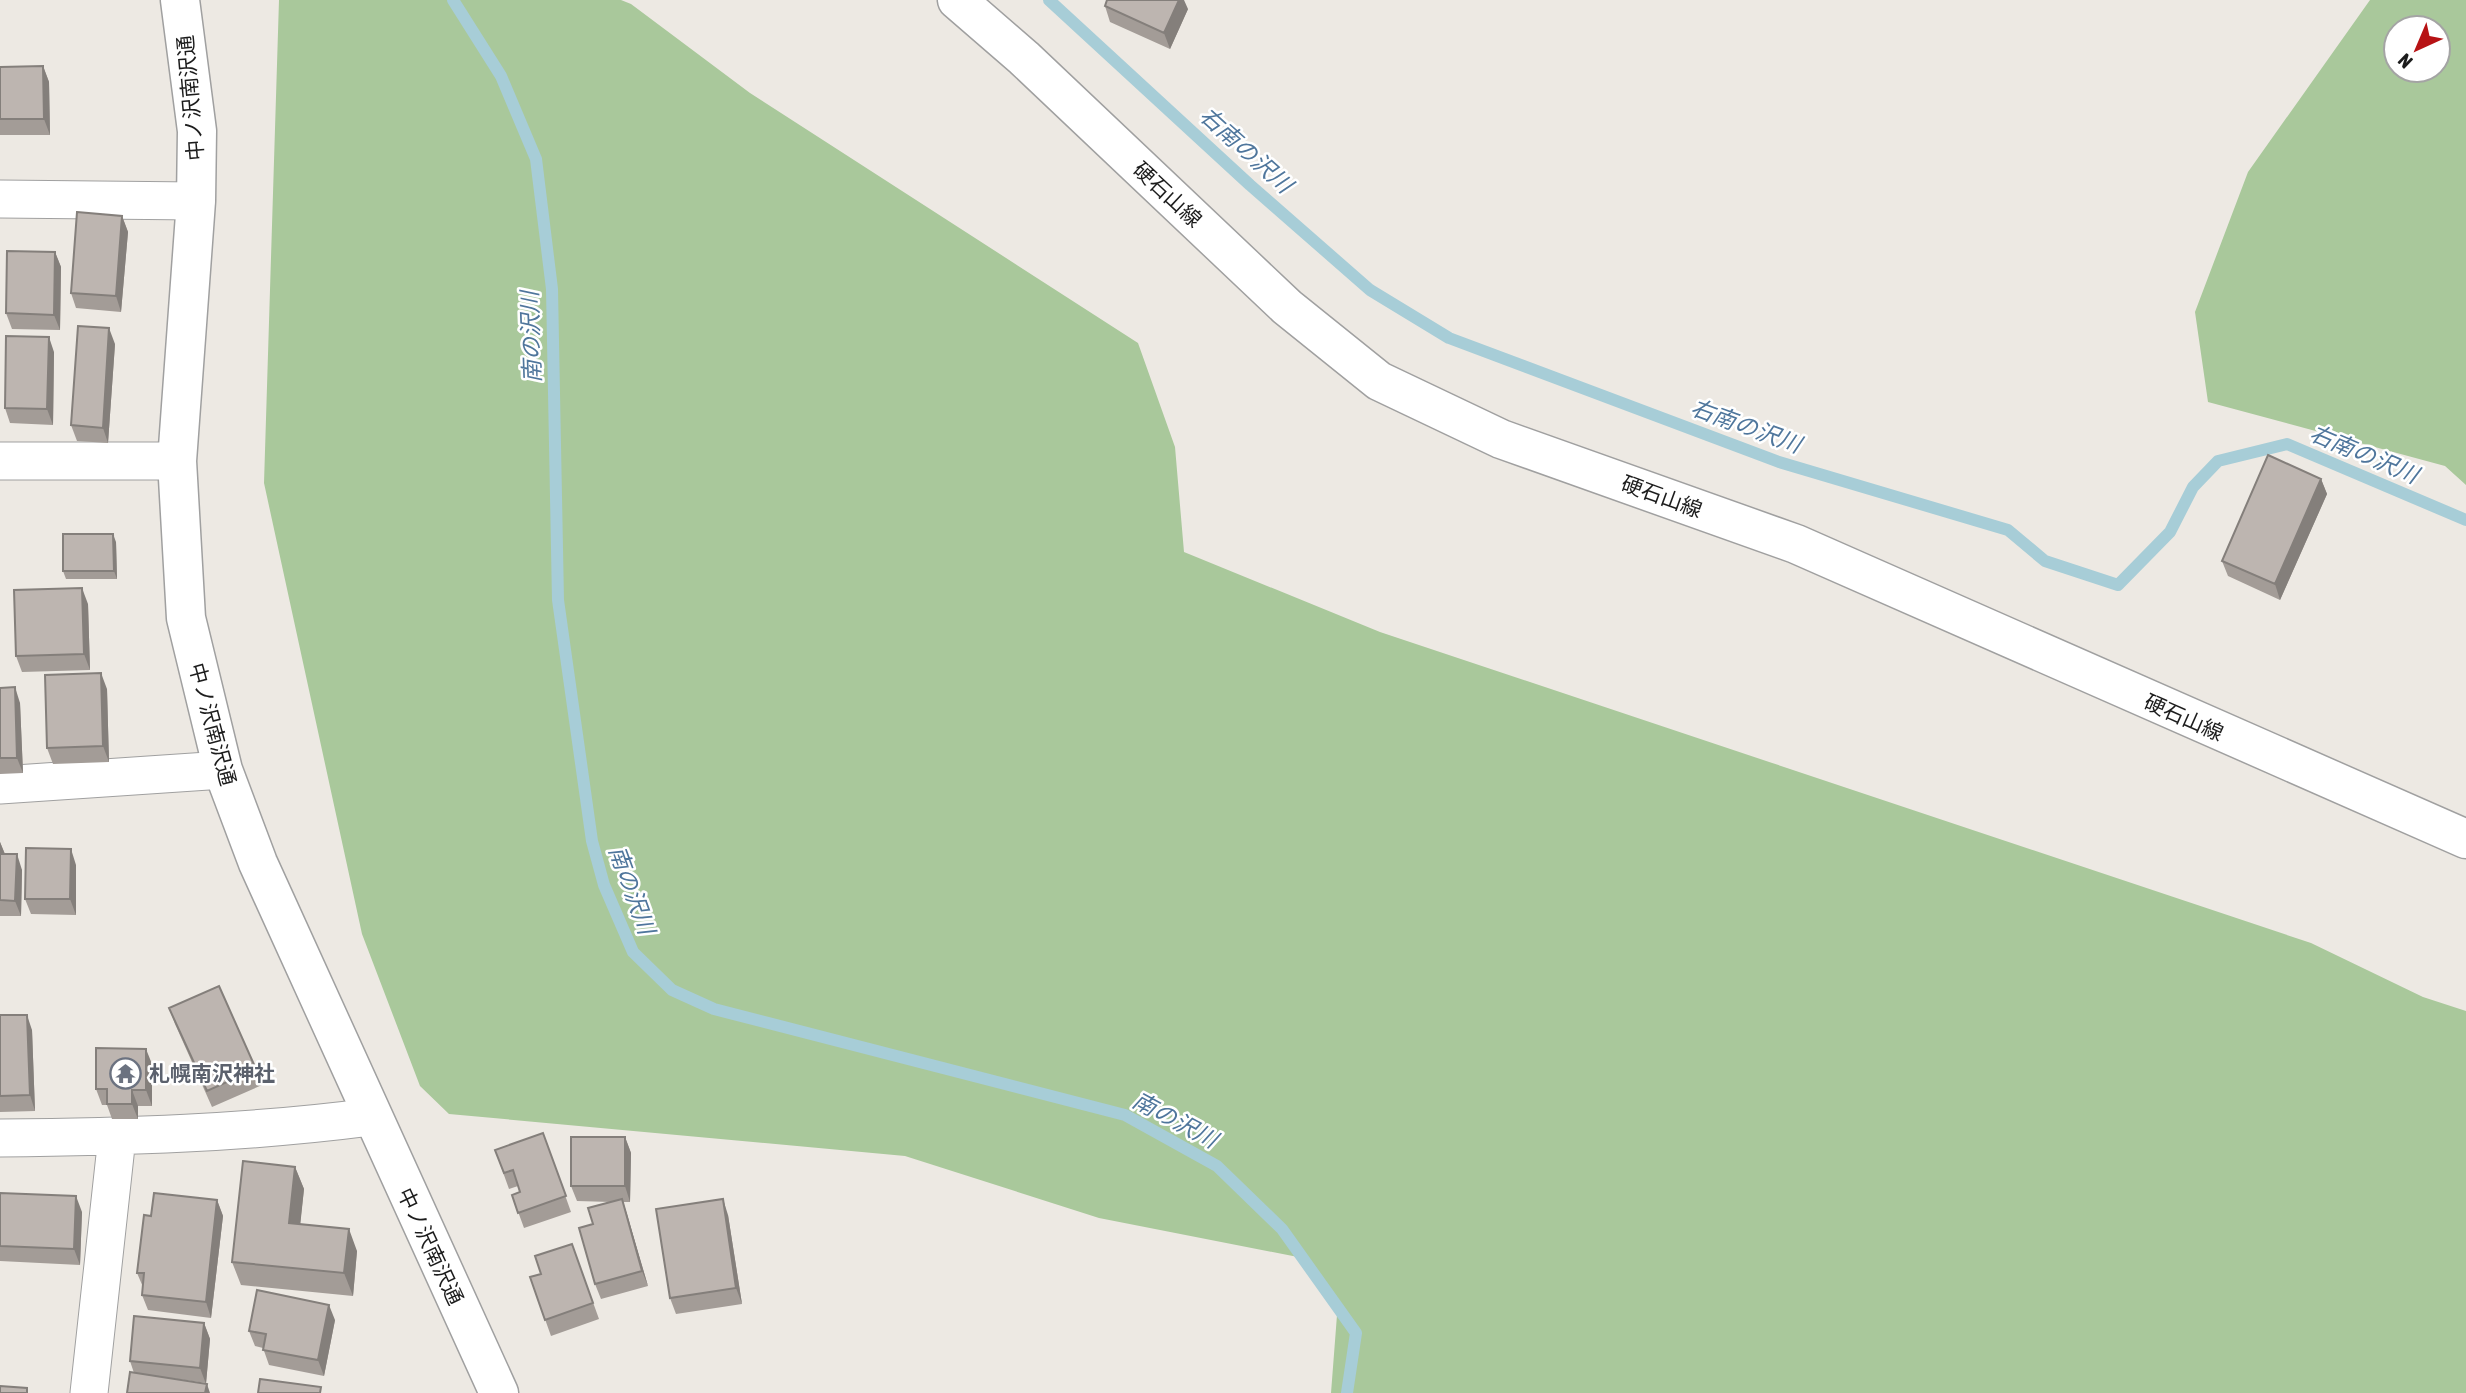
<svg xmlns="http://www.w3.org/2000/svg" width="2466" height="1393" font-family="'Asap Condensed','Noto Sans JP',sans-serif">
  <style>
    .forest { fill: #a9c89b; fill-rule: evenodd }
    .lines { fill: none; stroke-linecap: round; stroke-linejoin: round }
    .stream { stroke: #a7cdd7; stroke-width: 12 }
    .minor-casing { stroke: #a0a0a0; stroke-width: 39 }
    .tertiary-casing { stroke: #a0a0a0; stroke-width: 41 }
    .minor { stroke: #fff; stroke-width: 37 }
    .tertiary { stroke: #fff; stroke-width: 38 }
    .wall { fill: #a39c97 }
    .shaded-wall { fill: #847f7b }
    .building { fill: #bdb5b0; stroke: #847f7b; stroke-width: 2 }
    .labels { text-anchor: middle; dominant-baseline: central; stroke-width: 5; stroke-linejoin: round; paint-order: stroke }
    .street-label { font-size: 21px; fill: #1c1c1c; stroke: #fff }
    .worship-label { font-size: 21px; font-weight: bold; fill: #5b616d; stroke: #fff; text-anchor: start }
    .water-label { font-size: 23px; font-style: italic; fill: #4f769c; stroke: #fff }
  </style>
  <rect width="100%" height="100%" fill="#ede9e3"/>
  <path class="forest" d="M279,0H621L631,4L750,93L1138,343L1175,447L1184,552L1380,632L2311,943L2423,997L2466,1011V1393H1331L1337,1315L1308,1259L1099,1218L905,1156L449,1114L420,1086L362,934L264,483Z
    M2370,0H2466V485L2445,466L2208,402L2195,312L2248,172ZM2438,28V70H2396V28Z"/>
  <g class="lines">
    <path class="stream" d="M453,0L501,76L536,159L552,289L558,600L592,841L604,885L633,952L672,990L714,1009L1125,1115L1217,1166L1282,1229L1356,1333L1347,1393
      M1049,0L1250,185L1370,290L1449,338L1779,462L2008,530L2045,561L2118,585L2170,532L2193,487L2218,461L2287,444L2466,520"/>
    <defs>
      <path id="minor" d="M0,199L196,201
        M0,461H177
        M0,785L223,770
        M0,1138C124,1137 248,1133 371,1117
        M89,1393L117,1137"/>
      <path id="tertiary" d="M180,0L197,131L196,201L177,461L186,618L223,770L258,863L499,1393
        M957,0L1024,58L1287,307L1379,381L1501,439L1796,544L2466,839"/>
    </defs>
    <use href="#minor" class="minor-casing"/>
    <use href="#tertiary" class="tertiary-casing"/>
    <use href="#minor" class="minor"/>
    <use href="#tertiary" class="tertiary"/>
  </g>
  <path class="wall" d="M1105,6L1188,9L1170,49L1110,22Z
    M43,66L49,82L50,135H0V67Z
    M122,216L128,232L121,312L76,308L71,293Z
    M55,252L61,267L60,330L12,329L6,313Z
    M115,344L108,443L77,441L71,425Z
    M54,352L53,425L10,423L5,408Z
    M2321,479L2327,494L2280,600L2228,576L2222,561Z
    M116,542L117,579H66L63,571Z
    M88,604L90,670L22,672L16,656Z
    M0,688L20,703L23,773L0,774Z
    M107,689L109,762L53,764L47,748Z
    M0,842L5,854L22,870L21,916H0Z
    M76,865V915L31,914L25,899Z
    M169,1008L256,1069L262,1085L212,1107L175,1024Z
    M0,1015L32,1030L35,1111L0,1112Z
    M152,1064V1106H138V1119H112L107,1105H102L96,1089Z
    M543,1133L571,1212L524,1228L512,1195L520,1192L518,1186L509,1189L495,1150Z
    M625,1137L631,1153L630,1202H623L648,1286L601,1299L595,1284L593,1224L611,1202L577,1201L571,1186Z
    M295,1167L304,1189L300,1224L357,1251L353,1296L241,1285L232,1262Z
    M0,1193L82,1212L80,1265L0,1261Z
    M217,1200L223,1216L211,1318L148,1310L142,1295L143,1287L137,1273Z
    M728,1215L742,1304L676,1314L670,1298Z
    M572,1244L599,1319L551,1336L530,1277L541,1274Z
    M335,1320L324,1376L269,1365L263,1348L255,1346L249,1331Z
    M204,1323L210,1339L206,1383L134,1373L130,1361Z"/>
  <path class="shaded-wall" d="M1179,0H1184L1188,9L1170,49L1164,33Z
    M43,66L49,82L50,135L44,119Z
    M122,216L128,232L121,312L116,296Z
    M55,252L61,267L60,330L54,315Z
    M109,328L115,344L108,443L103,428Z
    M49,337L54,352L53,425L47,409Z
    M2321,479L2327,494L2280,600L2275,584Z
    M113,534L116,542L117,579L114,571Z
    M82,588L88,604L90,670L84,654Z
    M101,673L107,689L109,762L103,746Z
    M15,687L20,703L23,773L17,758Z
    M0,842L6,857L0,854Z
    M71,849L76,865V915L70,899Z
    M17,854L22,870L21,916L15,901Z
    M27,1015L32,1030L35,1111L30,1095Z
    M146,1049L152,1064V1106L146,1090Z
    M132,1090L138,1106V1119L132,1104Z
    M625,1137L631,1153L630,1202L625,1186Z
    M295,1167L304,1189L298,1246L289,1223Z
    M76,1196L82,1212L80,1265L74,1249Z
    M622,1199L627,1214L648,1286L642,1271Z
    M723,1199L728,1215L742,1304L736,1288Z
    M217,1200L223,1216L211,1318L206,1302Z
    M349,1229L357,1251L353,1296L344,1273Z
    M329,1305L335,1320L324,1376L318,1360Z
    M204,1323L210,1339L206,1384L200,1368Z
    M207,1384L210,1393H205Z"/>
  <path class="building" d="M1107,0H1179L1164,33L1105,6Z
    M43,66L44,119H0V67Z
    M77,212L122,216L116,296L71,293Z
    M7,251L55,252L54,315L6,313Z
    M78,326L109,328L103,428L71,425Z
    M6,336L49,337L47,409L5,408Z
    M2268,455L2321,479L2275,584L2222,561Z
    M63,534H113L114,571H63Z
    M82,588L84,654L16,656L14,590Z
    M101,673L103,746L47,748L45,675Z
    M15,687L17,758H0V688Z
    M26,848L71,849L70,899H25Z
    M0,854H17L15,901L0,900Z
    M219,986L256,1069L207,1091L169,1008Z
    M0,1015H27L30,1095L0,1096Z
    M96,1048L146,1049V1090H132V1104H107V1089H96Z
    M543,1133L566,1196L518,1213L512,1195L520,1192L513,1170L504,1173L495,1150Z
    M571,1137H625V1186H571Z
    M243,1161L295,1167L289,1223L349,1229L344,1273L232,1262Z
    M0,1193L76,1196L74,1249L0,1246Z
    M154,1193L217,1200L206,1302L142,1295L144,1273H137L144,1215L151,1216Z
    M622,1199L642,1271L595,1284L579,1228L593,1224L588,1208Z
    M723,1199L736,1288L670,1298L656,1209Z
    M572,1244L593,1303L545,1320L530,1277L541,1274L535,1256Z
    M257,1290L329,1305L318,1360L263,1350L266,1334L249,1331Z
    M134,1316L204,1323L200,1368L130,1361Z
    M130,1372L207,1384L205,1393H127Z
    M260,1379L321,1387L320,1393H258Z
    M0,1386L27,1388V1393H0Z"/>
  <defs>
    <symbol id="temple-ring" viewBox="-11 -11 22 22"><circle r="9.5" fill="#fff" stroke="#6b7280" stroke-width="1.5"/><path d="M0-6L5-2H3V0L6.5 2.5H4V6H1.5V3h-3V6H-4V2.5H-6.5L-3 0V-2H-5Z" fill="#6b7280"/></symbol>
  </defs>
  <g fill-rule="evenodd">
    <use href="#temple-ring" x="108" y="1056" width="35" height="35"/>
  </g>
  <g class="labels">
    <g class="street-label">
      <text transform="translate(190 98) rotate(-95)">中ノ沢南沢通</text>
      <text transform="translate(1168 194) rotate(43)">硬石山線</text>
      <text transform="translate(1662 496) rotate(20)">硬石山線</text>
      <text transform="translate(2184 717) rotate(24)">硬石山線</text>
      <text transform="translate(213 724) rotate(75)">中ノ沢南沢通</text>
      <text transform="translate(431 1246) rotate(65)">中ノ沢南沢通</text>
    </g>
    <g class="worship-label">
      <text x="149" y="1073">札幌南沢神社</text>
    </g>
    <g class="water-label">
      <text transform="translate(1246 150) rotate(42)">右南の沢川</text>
      <text transform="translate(531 337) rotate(-92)">南の沢川</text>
      <text transform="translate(1746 426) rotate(20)">右南の沢川</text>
      <text transform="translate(2364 454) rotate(23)">右南の沢川</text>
      <text transform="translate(632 890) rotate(70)">南の沢川</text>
      <text transform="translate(1175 1120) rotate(28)">南の沢川</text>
    </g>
  </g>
  <g transform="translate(2417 49) rotate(224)"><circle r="33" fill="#ffffff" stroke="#a4a4a4" stroke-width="2"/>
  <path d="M0-5L12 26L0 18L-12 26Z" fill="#b71214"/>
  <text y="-10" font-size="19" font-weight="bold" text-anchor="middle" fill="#1c1c1c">N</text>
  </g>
</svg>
